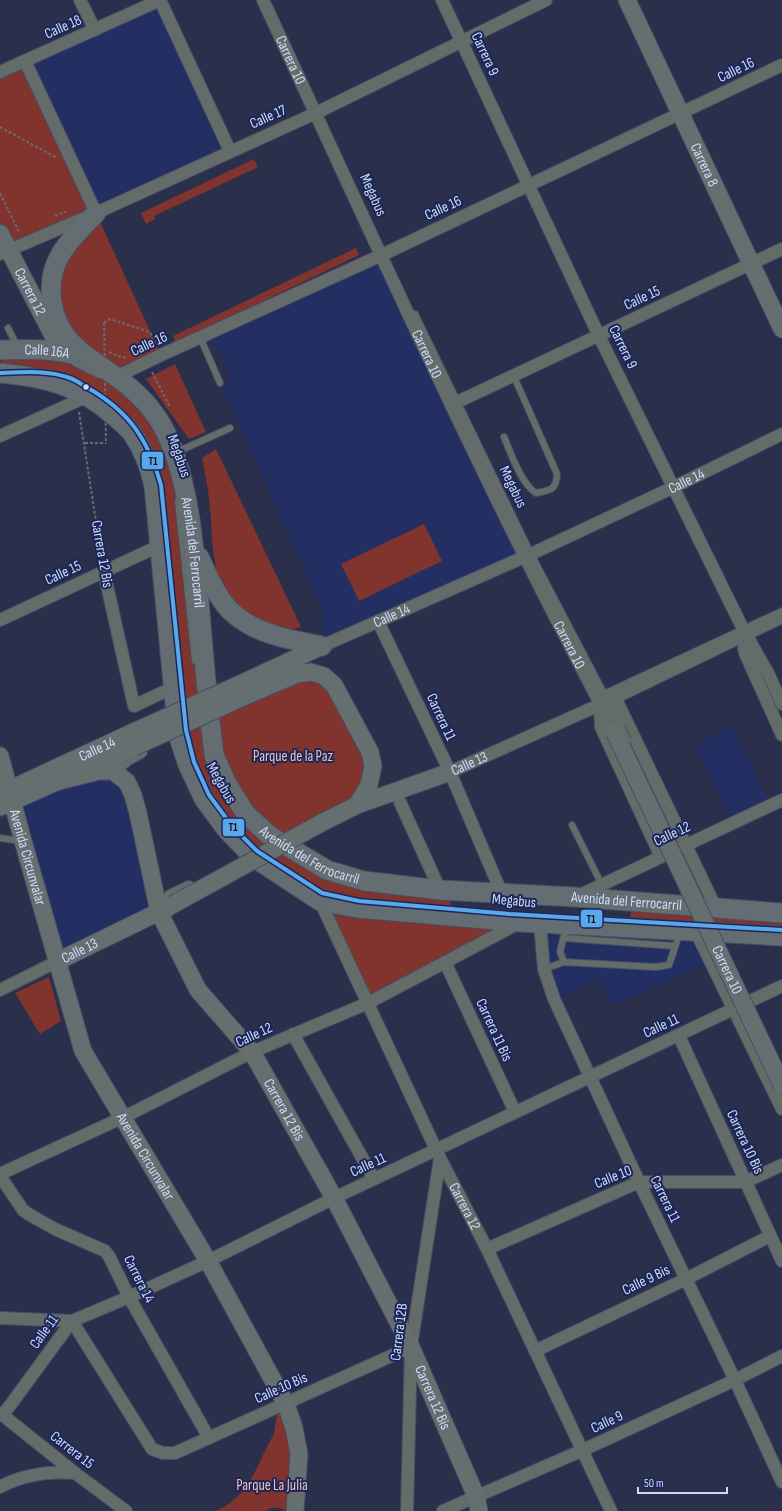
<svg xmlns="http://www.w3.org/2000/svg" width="782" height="1511" font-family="'Sofia Sans Condensed',sans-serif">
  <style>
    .built { fill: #232e63 }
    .green { fill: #81332d }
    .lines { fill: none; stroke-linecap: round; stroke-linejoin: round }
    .lane-casing { stroke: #474d64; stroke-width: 8 }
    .street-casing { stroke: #474d64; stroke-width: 14 }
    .secondary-casing { stroke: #474d64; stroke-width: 19 }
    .primary-casing { stroke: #474d64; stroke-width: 21 }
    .path { stroke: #666c71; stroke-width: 2; stroke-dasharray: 3 2; stroke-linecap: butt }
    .lane { stroke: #646c6a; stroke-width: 6 }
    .street { stroke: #646c6a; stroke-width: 12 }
    .secondary { stroke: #666f70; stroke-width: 17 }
    .primary { stroke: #636d72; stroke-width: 19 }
    .lane-bridge-casing { stroke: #474d64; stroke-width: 8; stroke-linecap: butt }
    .secondary-bridge-casing { stroke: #474d64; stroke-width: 19; stroke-linecap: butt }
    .path-bridge { stroke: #666c71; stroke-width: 2; stroke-dasharray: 3 2; stroke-linecap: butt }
    .lane-bridge { stroke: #646c6a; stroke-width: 6 }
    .secondary-bridge { stroke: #666f70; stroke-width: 17 }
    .bus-1-casing { stroke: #1c2759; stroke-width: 7 }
    .bus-1 { stroke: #5aa8eb; stroke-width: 4 }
    .bus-dot { fill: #cfdaf9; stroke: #1c2759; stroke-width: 1.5 }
    .labels { text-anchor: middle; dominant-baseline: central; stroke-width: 4; stroke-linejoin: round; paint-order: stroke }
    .street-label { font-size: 15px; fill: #cfdaf9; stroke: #1c2759 }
    .park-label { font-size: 15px; fill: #f4bfb5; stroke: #1c2759 }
    .line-badge { stroke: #1c2759; stroke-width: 1.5 }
    .pale-badge-label { font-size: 11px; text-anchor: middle; font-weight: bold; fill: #111 }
  </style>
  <rect width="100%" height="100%" fill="#2a304b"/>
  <path class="built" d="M160,0L230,151L96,213L25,61Z
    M380,256L524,557L322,646V609L223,389L230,373L210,333Z
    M732,726L771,806L733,823L695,745Z
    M99,771L127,782L159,912L58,961L12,802Z
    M540,924L696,932L710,961L612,1006L599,979L554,999Z"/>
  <path class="green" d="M25,61L96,213L161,355L116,377L75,348L52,280L95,214L8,250L0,233V72Z
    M254,159L258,167L154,216L155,219L146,224L141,213Z
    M356,248L359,255L176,343L173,336Z
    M1,357H46L74,363L99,375L132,400L147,417L158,434L176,483L207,758L282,853L451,898L450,908L359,901L322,893L257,851L209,795L194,762L186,730L161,485L122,413L1,373Z
    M175,364L206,432L189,439L146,379Z
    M216,449L301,627L286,631L237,612L217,575L212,542L211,518L208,490L202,458Z
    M424,524L442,561L359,601L341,564Z
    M297,674L324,676L370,752L357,805L284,845L227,784L209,713Z
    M320,901L520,922L368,1003Z
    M631,910L782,920V930L630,922Z
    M49,977L61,1021L40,1034L15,993Z
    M281,1409L292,1438L287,1511C279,1508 274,1505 266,1511H215C241,1501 252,1479 263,1455C266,1448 271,1440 274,1433C276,1425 275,1414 281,1409Z"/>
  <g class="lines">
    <defs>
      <path id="lane" d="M415,314L531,554L622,728
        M8,328L17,346
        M200,337L220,383
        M75,363L99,375
        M504,437C511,453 521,484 536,493C551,490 556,490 557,474L516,381L514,375
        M177,452L230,428
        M178,501L195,661
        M604,694L782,611
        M572,825L602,885
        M0,838L21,841
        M566,927L560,952L564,962L655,967L669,965L680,932
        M564,938L675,946
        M544,969L564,962"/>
      <g id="street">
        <path d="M80,0L95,30"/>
        <path d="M160,0L230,151"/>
        <path id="s1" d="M263,0C349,185 433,372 524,555C553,615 585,673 615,733"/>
        <path d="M442,0L599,336L743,629L769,675L782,704"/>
        <path d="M25,61L96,213"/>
        <path d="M0,72L160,0"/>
        <path d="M0,254L96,213L316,113L546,0"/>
        <path d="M116,377L161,355L386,253L782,65"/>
        <path d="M451,405L782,249"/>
        <path d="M0,436L88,396"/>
        <path d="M104,572L134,706L174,687"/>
        <path d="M0,620L161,545"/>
        <path d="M378,621L450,772L502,894"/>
        <path d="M746,634L744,648L745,653L782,735"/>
        <path id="s2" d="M322,646L531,554L674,487L782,434"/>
        <path d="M615,697L716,908"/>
        <path d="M600,708L601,727L661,857"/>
        <path d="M113,771L128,759L141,752"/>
        <path id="s3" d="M450,772L608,701L782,617"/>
        <path d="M400,802L440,890"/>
        <path d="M578,896L782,800"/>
        <path id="s4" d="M320,901L440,1158L487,1249L611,1511"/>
        <path d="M161,909L170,896L189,887"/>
        <path d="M540,924L544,969L554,999L639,1182L735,1380L782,1482"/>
        <path d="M696,932L782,1109"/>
        <path d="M445,962L515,1112"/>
        <path d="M0,990L58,961"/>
        <path d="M293,1034L374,1179"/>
        <path d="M679,1036L782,1261"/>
        <path d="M0,1174L128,1115L252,1052L368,1003L519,923"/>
        <path d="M0,1176L23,1210L30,1215L55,1229L105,1251L109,1256L129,1297L209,1438"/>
        <path d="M487,1249L639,1182H745L782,1165"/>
        <path d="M0,1318L72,1321"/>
        <path d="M72,1321L152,1449L163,1453H175L411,1347"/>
        <path d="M535,1351L686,1279L770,1236"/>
        <path d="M0,1413L75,1473L126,1511"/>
        <path d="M3,1415L72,1321L129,1297L208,1261L334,1198L782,986"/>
        <path d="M0,1487C24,1474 48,1471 75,1473"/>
        <path d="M407,1511L411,1347L440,1158"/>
        <path d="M443,1511L583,1450L735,1380L782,1356"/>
      </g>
      <g id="secondary">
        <path id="s5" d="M627,0L782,329"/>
        <path id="s6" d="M0,233L61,351"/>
        <path d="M238,685L322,646"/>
        <path d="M243,697L297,674L311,672L324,676L334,685L370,752L373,766L369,785L357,805"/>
        <path id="s7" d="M0,756L23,841L83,1051L208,1261L286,1404L294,1428L299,1454L295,1511"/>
        <path id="s8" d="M55,782L99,771H113L127,782L133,795L138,813L159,912L198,990L252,1052L334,1198L411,1347L476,1496L479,1511"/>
        <path id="s9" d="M0,794L129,734"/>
        <path d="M0,807L134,747"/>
        <path d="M323,822L357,805L450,772"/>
        <path id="s10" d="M58,961L169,907"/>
      </g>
      <g id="primary">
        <path id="s11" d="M96,213C70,241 46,259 52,302C58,341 85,355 115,376C135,390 155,410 166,433C189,481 194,547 199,600C203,652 208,704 214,755L227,784L246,814L270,836L327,870L364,881L440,890L575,897L782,913"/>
        <path id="s12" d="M0,350C32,349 55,348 86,358"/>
        <path d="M0,373C44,377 81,386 114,416C120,421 127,427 132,433C143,449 150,467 154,486L178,735L188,765L204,799L227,830L253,857L320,901L357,908L520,922L782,936"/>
        <path d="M199,557C208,575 218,601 234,614C258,635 292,640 322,646"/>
      </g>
    </defs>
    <use href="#lane" class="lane-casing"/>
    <use href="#street" class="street-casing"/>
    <use href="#secondary" class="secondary-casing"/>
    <use href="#primary" class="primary-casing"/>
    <path class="path" d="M0,127L57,158
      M0,193L19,232H20
      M55,216L65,212V213
      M104,323L110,319L150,332L156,345
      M109,352L121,357L127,358
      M152,372L170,407
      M79,412L102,560
      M85,443H106"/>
    <use href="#lane" class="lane"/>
    <use href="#street" class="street"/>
    <use href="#secondary" class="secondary"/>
    <use href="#primary" class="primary"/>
    <defs>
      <path id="lane-bridge" d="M622,728L628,740"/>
      <g id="secondary-bridge">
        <path id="s13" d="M615,733L782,1085"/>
        <path d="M129,734L238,685"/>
        <path d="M134,747L243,697"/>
        <path d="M172,905L323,822"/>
      </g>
    </defs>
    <use href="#lane-bridge" class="lane-bridge-casing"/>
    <use href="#secondary-bridge" class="secondary-bridge-casing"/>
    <path class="path-bridge" d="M104,323L106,443"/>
    <use href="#lane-bridge" class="lane-bridge"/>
    <use href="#secondary-bridge" class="secondary-bridge"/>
    <defs>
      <path id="bus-1" d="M0,373C23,372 48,370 70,378C76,380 82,385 88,388C130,412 148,440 161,485L186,730L194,762L209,795L232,826L257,851L322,893L359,901L510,914L782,930"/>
    </defs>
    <use href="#bus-1" class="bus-1-casing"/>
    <use href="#bus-1" class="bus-1"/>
  </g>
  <circle class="bus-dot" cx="86" cy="387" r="3.5"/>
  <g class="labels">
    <g class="street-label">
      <text transform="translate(63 27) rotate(-24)">Calle 18</text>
      <text transform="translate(485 54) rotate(65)">Carrera 9</text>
      <text stroke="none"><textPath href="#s1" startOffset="66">Carrera 10</textPath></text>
      <text transform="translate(736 70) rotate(-26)">Calle 16</text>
      <text transform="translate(268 117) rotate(-24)">Calle 17</text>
      <text stroke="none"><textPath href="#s5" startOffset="182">Carrera 8</textPath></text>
      <text transform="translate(373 195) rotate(66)">Megabus</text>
      <text transform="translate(443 208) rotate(-25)">Calle 16</text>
      <text stroke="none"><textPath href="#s6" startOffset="66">Carrera 12</textPath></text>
      <text transform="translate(642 298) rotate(-25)">Calle 15</text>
      <text transform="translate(149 344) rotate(-25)">Calle 16</text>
      <text transform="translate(623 347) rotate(64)">Carrera 9</text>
      <text stroke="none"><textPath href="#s12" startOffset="47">Calle 16A</textPath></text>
      <text stroke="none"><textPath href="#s1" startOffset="390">Carrera 10</textPath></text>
      <text transform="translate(179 456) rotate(71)">Megabus</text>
      <text stroke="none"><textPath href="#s2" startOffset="400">Calle 14</textPath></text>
      <text transform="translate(513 487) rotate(64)">Megabus</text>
      <text stroke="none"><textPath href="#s11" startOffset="405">Avenida del Ferrocarril</textPath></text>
      <text transform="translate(102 554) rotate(80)">Carrera 12 Bis</text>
      <text transform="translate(63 573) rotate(-25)">Calle 15</text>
      <text stroke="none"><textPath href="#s2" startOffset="76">Calle 14</textPath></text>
      <text stroke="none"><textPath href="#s1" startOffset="714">Carrera 10</textPath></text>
      <text transform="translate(441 717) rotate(65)">Carrera 11</text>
      <text stroke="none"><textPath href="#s9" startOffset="107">Calle 14</textPath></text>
      <text stroke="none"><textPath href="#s3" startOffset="21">Calle 13</textPath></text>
      <text transform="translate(221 783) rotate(60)">Megabus</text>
      <text transform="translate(672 834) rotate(-25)">Calle 12</text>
      <text stroke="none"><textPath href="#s11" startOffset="753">Avenida del Ferrocarril</textPath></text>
      <text stroke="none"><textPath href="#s7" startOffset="105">Avenida Circunvalar</textPath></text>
      <text transform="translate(514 901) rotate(5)">Megabus</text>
      <text stroke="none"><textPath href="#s11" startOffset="1077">Avenida del Ferrocarril</textPath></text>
      <text stroke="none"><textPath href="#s10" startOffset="24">Calle 13</textPath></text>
      <text stroke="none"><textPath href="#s13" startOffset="262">Carrera 10</textPath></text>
      <text transform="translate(661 1026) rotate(-25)">Calle 11</text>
      <text transform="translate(494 1030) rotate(65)">Carrera 11 Bis</text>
      <text transform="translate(254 1035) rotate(-25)">Calle 12</text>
      <text stroke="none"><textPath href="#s8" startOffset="447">Carrera 12 Bis</textPath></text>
      <text transform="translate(745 1142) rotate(65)">Carrera 10 Bis</text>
      <text stroke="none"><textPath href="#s7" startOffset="429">Avenida Circunvalar</textPath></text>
      <text transform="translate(368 1165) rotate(-25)">Calle 11</text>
      <text transform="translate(613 1177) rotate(-22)">Calle 10</text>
      <text transform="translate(665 1199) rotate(64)">Carrera 11</text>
      <text stroke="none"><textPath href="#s4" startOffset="338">Carrera 12</textPath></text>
      <text transform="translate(139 1279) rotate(63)">Carrera 14</text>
      <text transform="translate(646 1280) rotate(-26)">Calle 9 Bis</text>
      <text transform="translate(44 1332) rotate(-54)">Calle 11</text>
      <text transform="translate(399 1332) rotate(-83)">Carrera 12B</text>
      <text transform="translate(281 1388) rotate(-24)">Calle 10 Bis</text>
      <text stroke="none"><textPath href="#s8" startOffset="771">Carrera 12 Bis</textPath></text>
      <text transform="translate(607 1422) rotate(-25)">Calle 9</text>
      <text transform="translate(72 1450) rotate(38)">Carrera 15</text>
    </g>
    <g class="park-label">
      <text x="293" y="756">Parque de la Paz</text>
      <text x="272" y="1485">Parque La Julia</text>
    </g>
  </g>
  <g class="line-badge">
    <rect x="141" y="451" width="23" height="19" rx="4" fill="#5aa8eb"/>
    <rect x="222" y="818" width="23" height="19" rx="4" fill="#5aa8eb"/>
    <rect x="580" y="909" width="23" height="19" rx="4" fill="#5aa8eb"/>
  </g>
  <g class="pale-badge-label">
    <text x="153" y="465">T1</text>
    <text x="233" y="831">T1</text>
    <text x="591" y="923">T1</text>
  </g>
  <path d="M638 1487v6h89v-6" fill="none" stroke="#cfdaf9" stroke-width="2"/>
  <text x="644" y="1487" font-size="12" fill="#cfdaf9" stroke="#1c2759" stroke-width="3" paint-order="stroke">50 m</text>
</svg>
